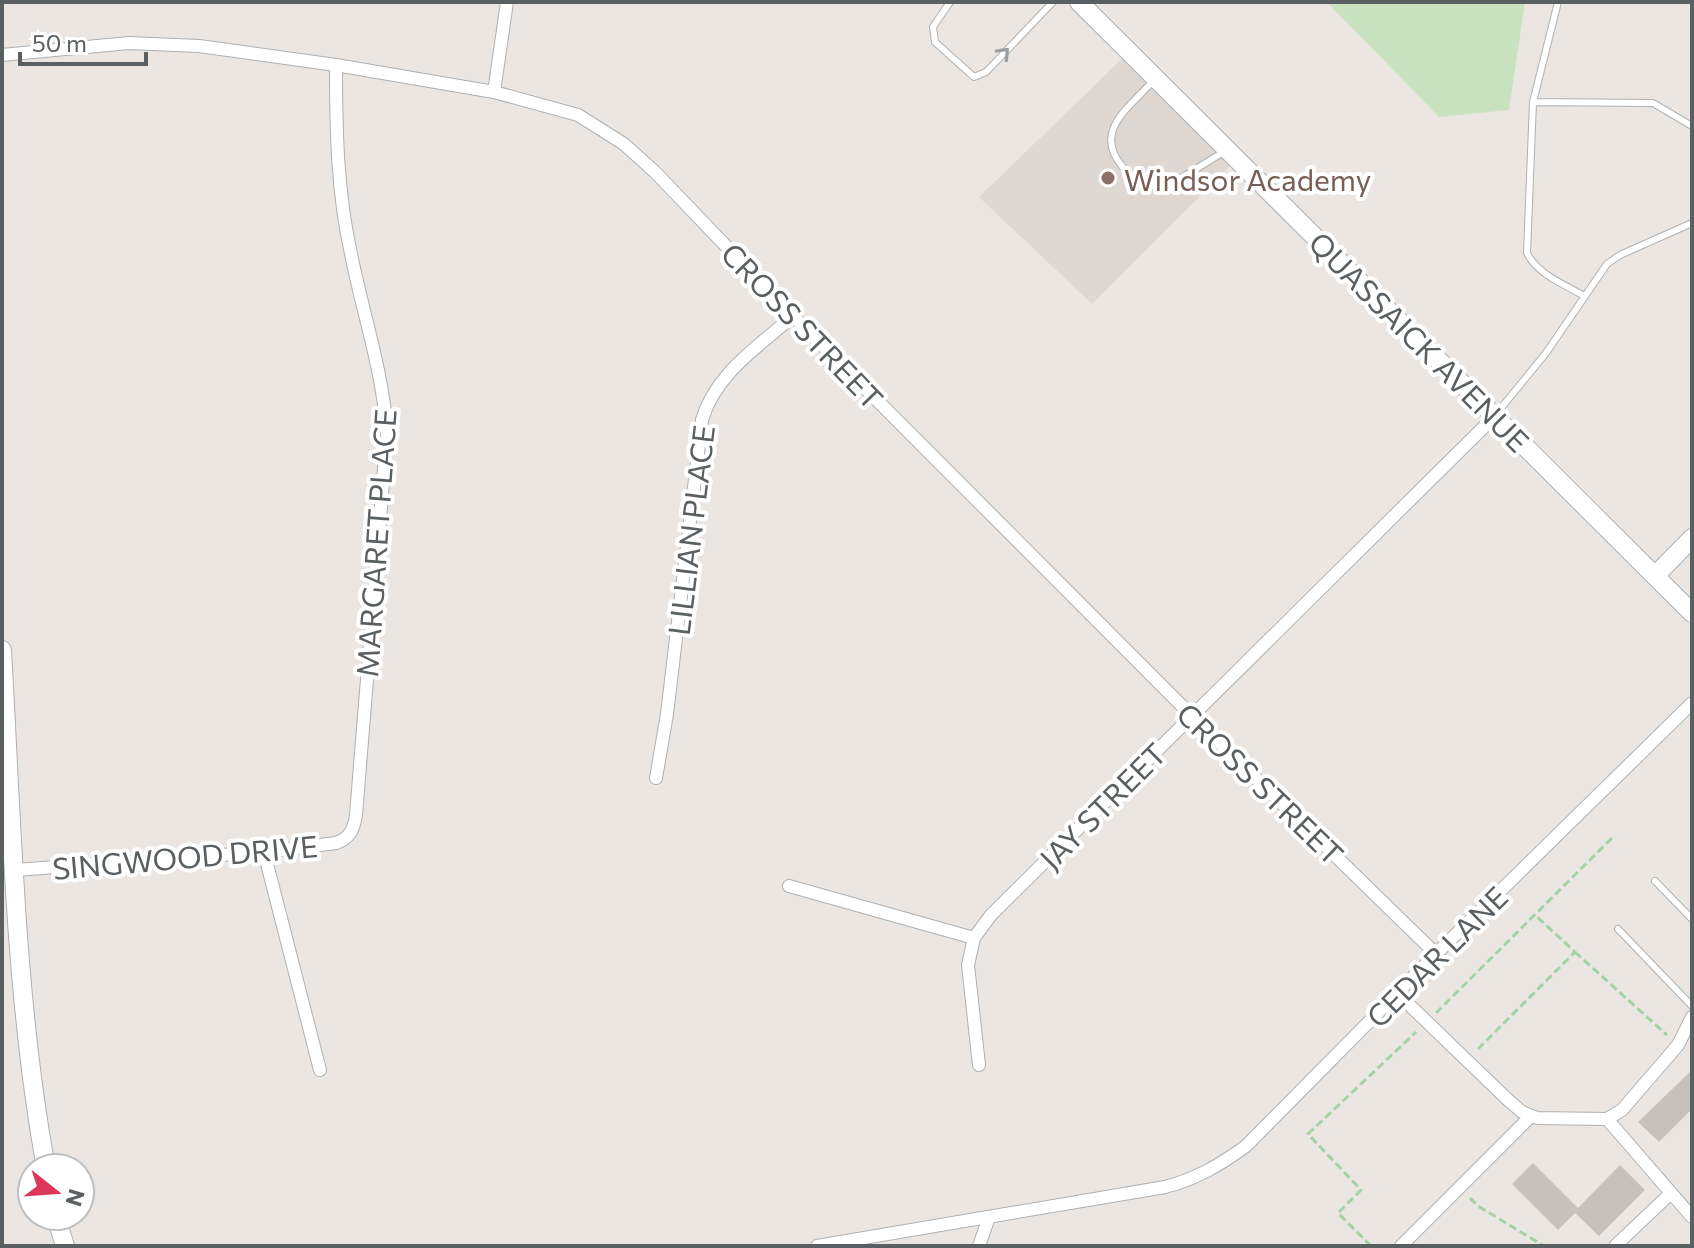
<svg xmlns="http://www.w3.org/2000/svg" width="1694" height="1248" font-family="Commissioner,sans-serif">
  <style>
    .education { fill: #ded7d2 }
    .green { fill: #c9e2bf }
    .building { fill: #c7c1be }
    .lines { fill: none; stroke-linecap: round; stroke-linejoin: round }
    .lane-casing { stroke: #adb1b3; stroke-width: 8 }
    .street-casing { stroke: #adb1b3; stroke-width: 14 }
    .secondary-casing { stroke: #acb1b4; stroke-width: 20 }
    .path { stroke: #a4d3a3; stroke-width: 3; stroke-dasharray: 8 4; stroke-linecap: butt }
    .lane { stroke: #fff; stroke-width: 6 }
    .street { stroke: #fff; stroke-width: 12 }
    .secondary { stroke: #fff; stroke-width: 18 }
    .oneway { stroke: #9c9fa0 }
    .education-dot { fill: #8d6e63; stroke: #fff; stroke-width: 3 }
    .labels { text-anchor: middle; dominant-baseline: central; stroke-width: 8; stroke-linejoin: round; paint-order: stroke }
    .education-label { font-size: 30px; fill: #785e54; stroke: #fff; text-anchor: start }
    .street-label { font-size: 30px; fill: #5a5f61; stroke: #fff }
  </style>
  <rect width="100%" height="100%" fill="#ebe6e1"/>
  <path class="education" d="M1129,52L1237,159L1092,304L979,197Z"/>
  <path class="green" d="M1327,2H1525L1509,110L1439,117Z"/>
  <path class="building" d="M1692,1070V1109L1659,1142L1638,1122Z
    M1533,1163L1578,1208L1620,1165L1645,1190L1599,1236L1575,1213L1558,1230L1512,1184Z"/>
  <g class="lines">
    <defs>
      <path id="lane" d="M950,2L933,27L935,42L974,77L986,72L1053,2
        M1558,2L1533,102L1527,253C1538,275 1564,284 1584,296
        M1153,81C1131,106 1092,131 1122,166C1132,178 1144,185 1160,188L1183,177L1225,151
        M1533,102L1653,103L1692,126
        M1497,413L1546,353L1607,264L1620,255L1692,223
        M1655,881L1692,919
        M1618,929L1692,1006"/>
      <path id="street" d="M2,55L129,43L199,46L336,65L494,92L578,115L624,144L655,172L793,316L1191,715L1436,954
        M494,92L507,2
        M656,778L667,714L702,420C715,374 758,347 793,316
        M264,852L320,1070
        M15,870L264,852L336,843C350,838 354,829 356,815L387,433C383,372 363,314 351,254C337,191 336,129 336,65
        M789,886L974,938
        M1398,994L1507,1099L1522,1112L1537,1118L1607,1119L1622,1110L1678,1045L1692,1017
        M979,1065L968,965L974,938L991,915L1495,416
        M1607,1119L1692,1217
        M817,1246L1165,1187C1196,1179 1220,1165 1246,1146L1436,954L1692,703
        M979,1246L989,1217
        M1401,1246L1531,1116
        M1615,1246L1671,1193"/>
      <path id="secondary" d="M1079,2L1692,613
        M1655,576L1692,538
        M2,650C12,822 15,998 46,1168
        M56,1216L65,1246"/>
    </defs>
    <use href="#lane" class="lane-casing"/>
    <use href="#street" class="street-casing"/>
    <use href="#secondary" class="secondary-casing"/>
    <path class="path" d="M1575,952L1667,1035
      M1436,1013L1612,838
      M1478,1049L1575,952L1535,915
      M1470,1198L1478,1206L1544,1246
      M1371,1246L1338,1213L1361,1190L1308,1134L1416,1032"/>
    <use href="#lane" class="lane"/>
    <use href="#street" class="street"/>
    <use href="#secondary" class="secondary"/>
  </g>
  <defs><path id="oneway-chevron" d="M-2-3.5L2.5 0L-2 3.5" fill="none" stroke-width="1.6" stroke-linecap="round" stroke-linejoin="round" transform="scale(2)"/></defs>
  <use class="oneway" href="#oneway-chevron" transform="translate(1004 53) rotate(-46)"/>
  <circle class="education-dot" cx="1108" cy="178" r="8"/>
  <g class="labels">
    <g class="education-label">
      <text x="1124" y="178">Windsor Academy</text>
    </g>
    <g class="street-label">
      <text transform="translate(803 325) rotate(46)">CROSS STREET</text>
      <text transform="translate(1420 341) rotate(45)">QUASSAICK AVENUE</text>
      <text transform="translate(690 530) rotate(-83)">LILLIAN PLACE</text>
      <text transform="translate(375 543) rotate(-86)">MARGARET PLACE</text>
      <text transform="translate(1261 783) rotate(44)">CROSS STREET</text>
      <text transform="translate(1102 805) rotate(-45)">JAY STREET</text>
      <text transform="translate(185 856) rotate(-5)">SINGWOOD DRIVE</text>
      <text transform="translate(1436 956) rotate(-45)">CEDAR LANE</text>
    </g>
  </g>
  <rect width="1694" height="1248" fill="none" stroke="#5a5f61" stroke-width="8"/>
  <g transform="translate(56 1192) rotate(107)"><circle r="38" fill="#ffffff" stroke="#bdbfc0" stroke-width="2"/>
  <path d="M0-6L14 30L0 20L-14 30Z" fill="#dc3759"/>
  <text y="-12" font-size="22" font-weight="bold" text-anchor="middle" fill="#5a5f61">N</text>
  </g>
  <path d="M20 52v12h126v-12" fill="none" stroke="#5a5f61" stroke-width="4"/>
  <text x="32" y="52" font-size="24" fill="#5a5f61" stroke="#ffffff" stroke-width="6" paint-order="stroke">50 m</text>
</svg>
